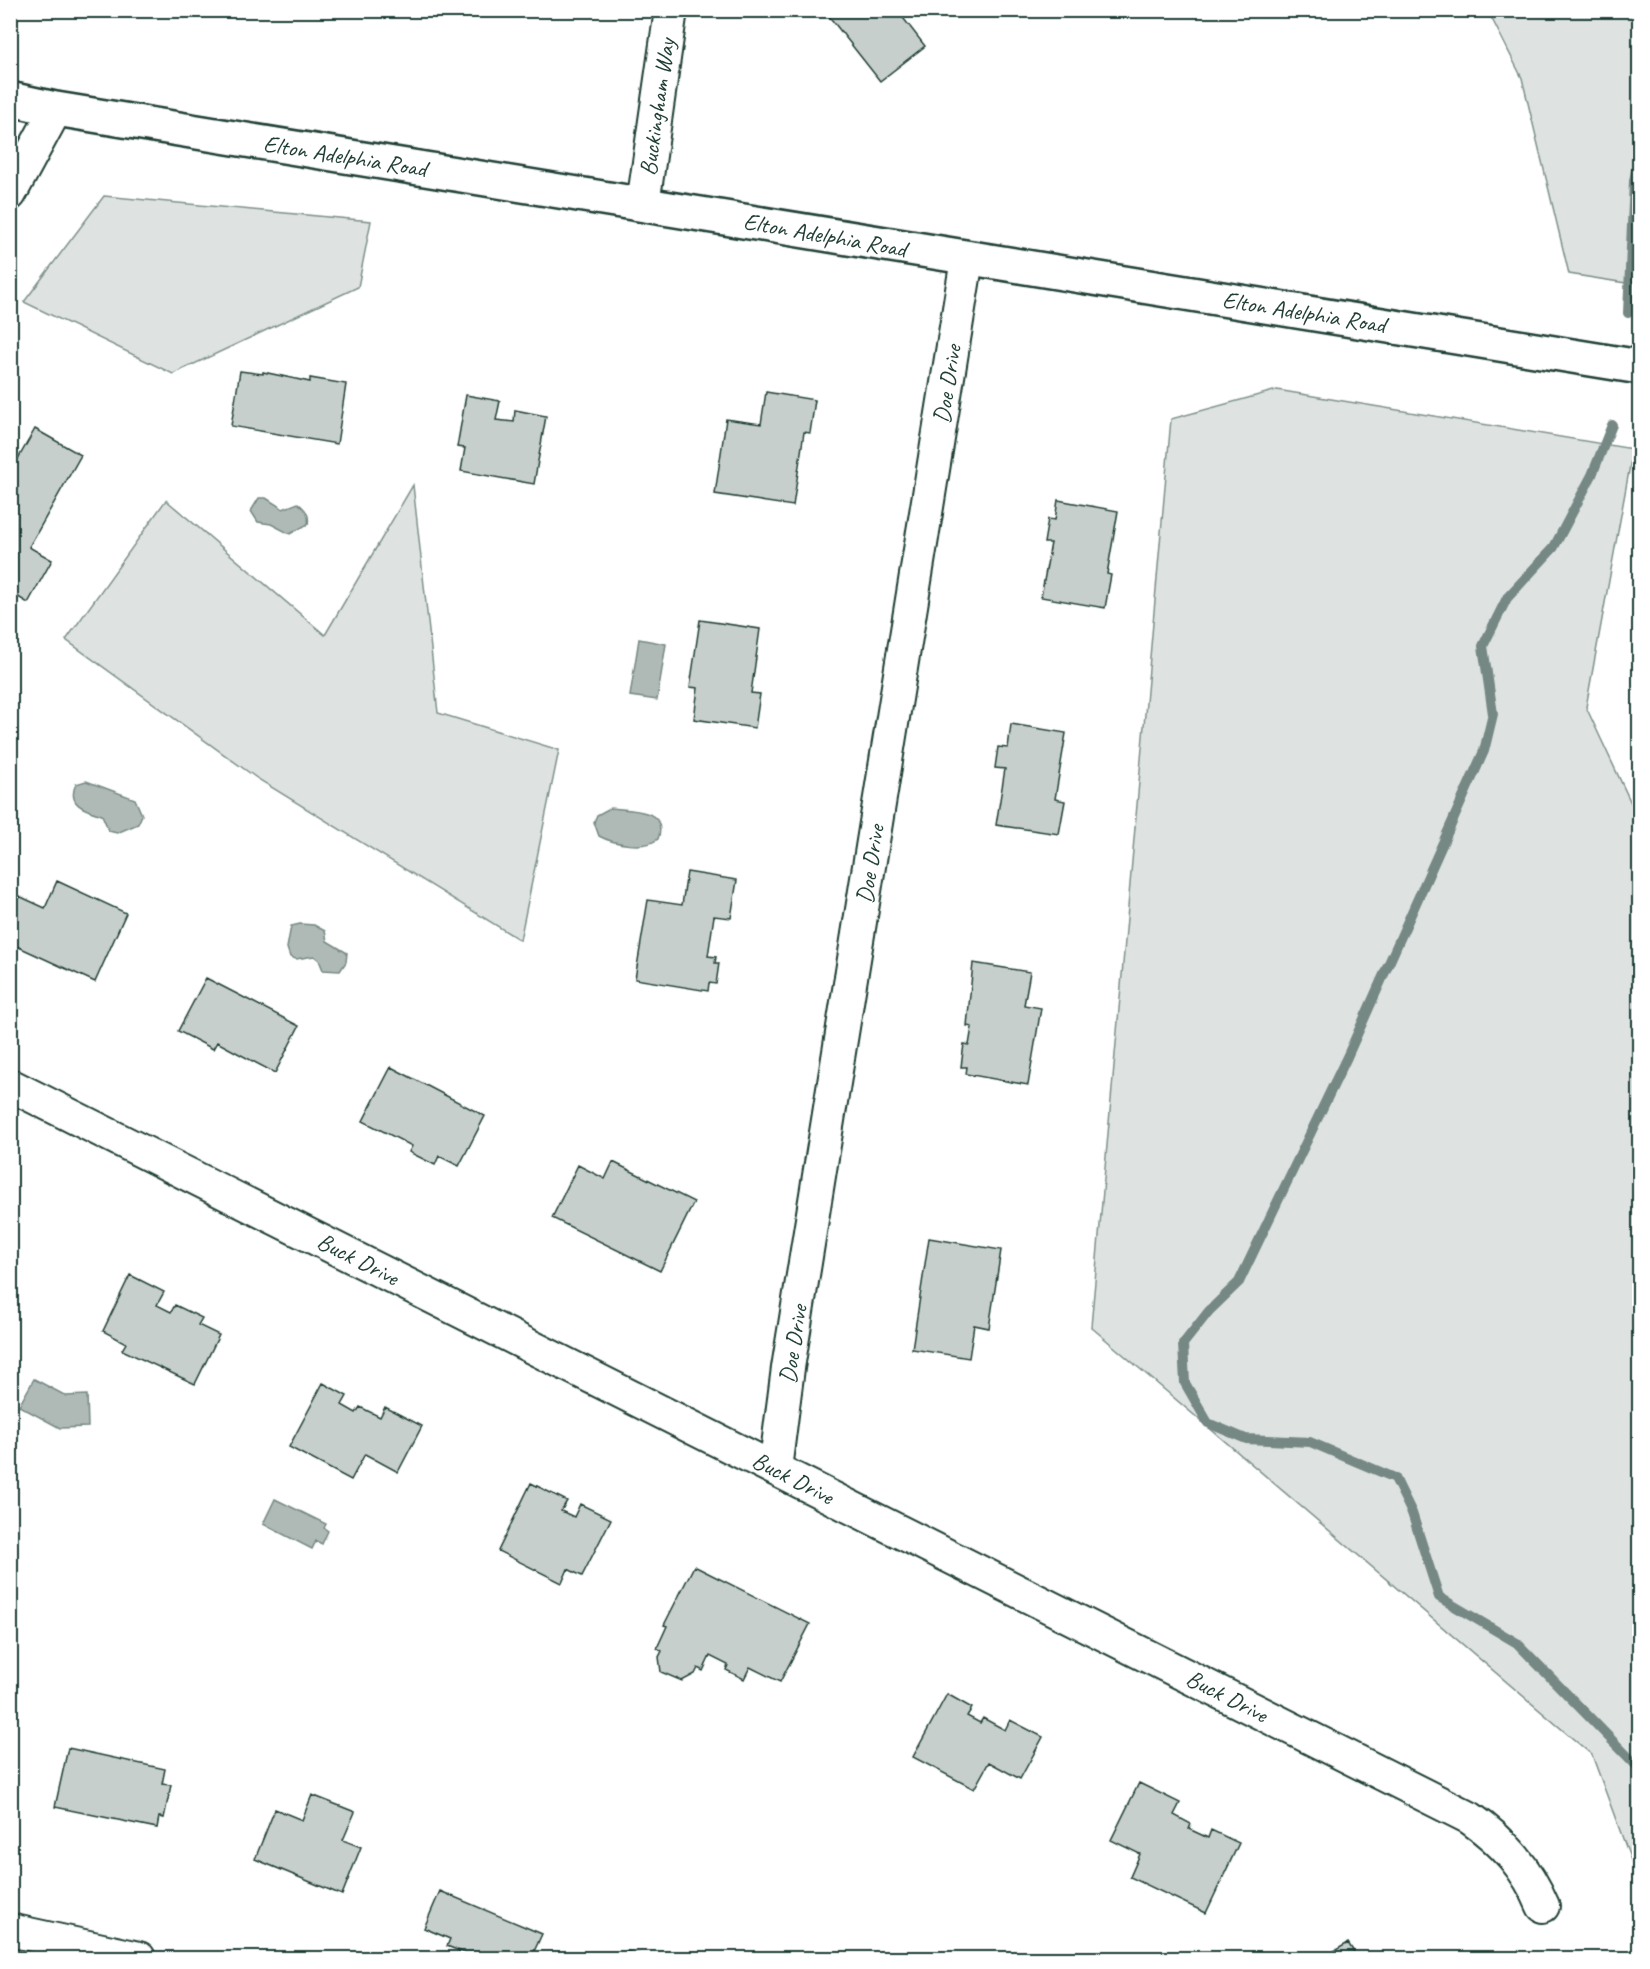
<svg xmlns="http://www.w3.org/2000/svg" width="1650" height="1969" font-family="Caveat,sans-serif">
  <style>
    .green { fill: #dee3e2; stroke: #7e908b; stroke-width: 1.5 }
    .water { fill: #afbab7; stroke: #758883; stroke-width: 1.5 }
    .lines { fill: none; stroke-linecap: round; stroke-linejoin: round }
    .stream { stroke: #758883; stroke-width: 10 }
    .building { fill: #c7cfcc; stroke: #1f3d34; stroke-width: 1.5 }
    .street-casing { stroke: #1f3d34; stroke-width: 36 }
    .primary-casing { stroke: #1f3d34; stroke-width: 38 }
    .street { stroke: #fff; stroke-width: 32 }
    .primary { stroke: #fff; stroke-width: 33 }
    .labels { text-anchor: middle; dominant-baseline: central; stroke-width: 4.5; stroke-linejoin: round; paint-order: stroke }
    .street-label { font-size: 24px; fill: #1f3d34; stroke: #fff }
  </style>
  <rect width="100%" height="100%" fill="#fff"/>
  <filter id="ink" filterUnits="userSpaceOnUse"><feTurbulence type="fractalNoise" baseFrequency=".0167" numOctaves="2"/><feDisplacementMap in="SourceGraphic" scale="12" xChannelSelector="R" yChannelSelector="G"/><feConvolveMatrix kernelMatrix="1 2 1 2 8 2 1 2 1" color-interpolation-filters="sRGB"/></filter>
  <g filter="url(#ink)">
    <path class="green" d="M1488,11H1639V285L1569,274L1522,78Z
      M104,196L371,221L358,287L173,374L24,302Z
      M1277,390L1633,449L1586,707L1639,820V1882L1592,1755L1091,1327L1171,419Z
      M413,485L438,713L559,750L520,940L258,779L66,640L166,500L325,635Z"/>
    <path class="water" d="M259,498H266L283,509L298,503C305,509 310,514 308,524L290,534L271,524L258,522L251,511Z
      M639,639L666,644L657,700L630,696Z
      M86,781L135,799L142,815L138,824L117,833L109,831L102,815C86,810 66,805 76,784Z
      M610,808C630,810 669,808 658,839C644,850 614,844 599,836L594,822L597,815Z
      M300,924L314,925L325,931L327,941L347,953L346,962L340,971L323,970L319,960L314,956L296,959L290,957L287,948L291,926Z
      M34,1379L66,1396L87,1395L88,1427L60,1428L19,1406Z
      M275,1499L326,1524L324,1528L328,1531L322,1544L316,1541L312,1549L263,1524Z"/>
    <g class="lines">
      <path class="stream" d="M1628,313L1634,181L1640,150
        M1612,425L1592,475L1554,547L1507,598L1483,646L1493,714L1484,751L1347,1057L1239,1282L1209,1311L1183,1344L1185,1383L1208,1423L1246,1439L1310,1442L1395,1478L1412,1513L1439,1597L1517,1643L1640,1769"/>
    </g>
    <path class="building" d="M824,10H897L925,46L880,81Z
      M240,371L263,374V372L310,382V378L346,384L337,444L231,426Z
      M766,392L815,400L810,433L804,432L793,506L715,494L726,419L761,424Z
      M466,395L500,401L496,420L514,422L515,410L546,416L534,484L461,471L465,448L457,447Z
      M35,429L81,455L29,547L52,560L28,603L10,592V473Z
      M1058,500L1118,511L1107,574L1111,575L1105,608L1041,597L1051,543H1044L1048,519L1055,520Z
      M700,620L760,629L751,693L760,694L755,728L694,719L698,688L690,687Z
      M1011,724L1066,733L1055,799L1065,801L1059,834L996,825L1005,769L995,768L998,747L1008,748Z
      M687,872L737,880L731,918L714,916L708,956L716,957L715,963H719L716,984L709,983L708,991L635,979L648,900L682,905Z
      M57,881L126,913L95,982L10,943V915L19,896L45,908Z
      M973,963L1030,972L1024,1005L1041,1008L1028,1085L966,1074L967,1067H961L964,1044L969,1045L972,1027L967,1026Z
      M206,978L299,1026L275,1073L217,1042L213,1049L178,1031Z
      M391,1067L485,1116L459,1166L439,1156L435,1165L409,1152L412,1146L363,1121Z
      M613,1162L694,1202L660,1271L552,1218L578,1165L605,1179Z
      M929,1238L1001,1250L989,1328L974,1325L969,1358L912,1349Z
      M130,1275L164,1292L157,1305L171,1312L175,1305L202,1318L198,1325L219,1335L195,1384L122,1350L126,1343L103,1331Z
      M323,1383L347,1396L342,1405L356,1413L360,1407L380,1417L385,1407L422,1426L398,1472L365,1454L351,1480L289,1447Z
      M531,1483L567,1501L561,1511L574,1517L580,1504L611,1519L582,1576L568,1569L562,1583L498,1551Z
      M694,1566L810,1624L780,1682L750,1667L744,1679L726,1670L728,1665L710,1656L703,1671L698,1668L695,1674L682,1681L661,1672L659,1657L662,1651L657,1648L667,1626L664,1625Z
      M947,1694L972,1708L967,1716L980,1723L983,1718L1005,1730L1010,1720L1043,1737L1020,1779L989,1762L974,1789L913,1757Z
      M68,1748L165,1769L162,1784L171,1785L164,1818L159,1817L157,1828L55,1807Z
      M1139,1783L1180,1803L1174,1815L1191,1824L1189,1829L1208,1838L1211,1830L1239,1843L1206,1913L1130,1877L1140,1854L1111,1840Z
      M312,1795L355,1812L343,1840L361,1847L342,1895L255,1859L275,1809L302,1820Z
      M440,1891L542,1934L531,1958H477L447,1946L450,1939L424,1928Z
      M1348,1943L1358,1958H1322Z
      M626,1951L652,1958H624Z"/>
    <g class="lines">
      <defs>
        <path id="street" d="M10,194L56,109
          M643,204L671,10
          M10,1085L1470,1818C1504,1842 1527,1868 1543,1906
          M775,1469L788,1368L967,259
          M10,1930L139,1958"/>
        <path id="primary" d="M10,99L56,109L1640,367"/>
      </defs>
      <use href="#street" class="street-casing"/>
      <use href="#primary" class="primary-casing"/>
      <use href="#street" class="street"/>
      <use href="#primary" class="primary"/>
    </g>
  </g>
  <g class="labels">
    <g class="street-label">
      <text transform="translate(657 107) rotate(-82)">Buckingham Way</text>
      <text transform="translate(345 156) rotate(9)">Elton Adelphia Road</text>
      <text transform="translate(825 235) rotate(10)">Elton Adelphia Road</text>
      <text transform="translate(1304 312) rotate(9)">Elton Adelphia Road</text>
      <text transform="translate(947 384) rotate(-81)">Doe Drive</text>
      <text transform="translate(870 864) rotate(-81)">Doe Drive</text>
      <text transform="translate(358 1259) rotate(27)">Buck Drive</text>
      <text transform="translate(793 1344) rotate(-81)">Doe Drive</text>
      <text transform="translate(793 1478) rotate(27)">Buck Drive</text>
      <text transform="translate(1227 1696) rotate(27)">Buck Drive</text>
    </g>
  </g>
  <rect width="1650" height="1969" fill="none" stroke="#fff" stroke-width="36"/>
  <rect x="18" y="18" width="1614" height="1933" fill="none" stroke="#1f3d34" stroke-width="2" filter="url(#ink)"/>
</svg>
